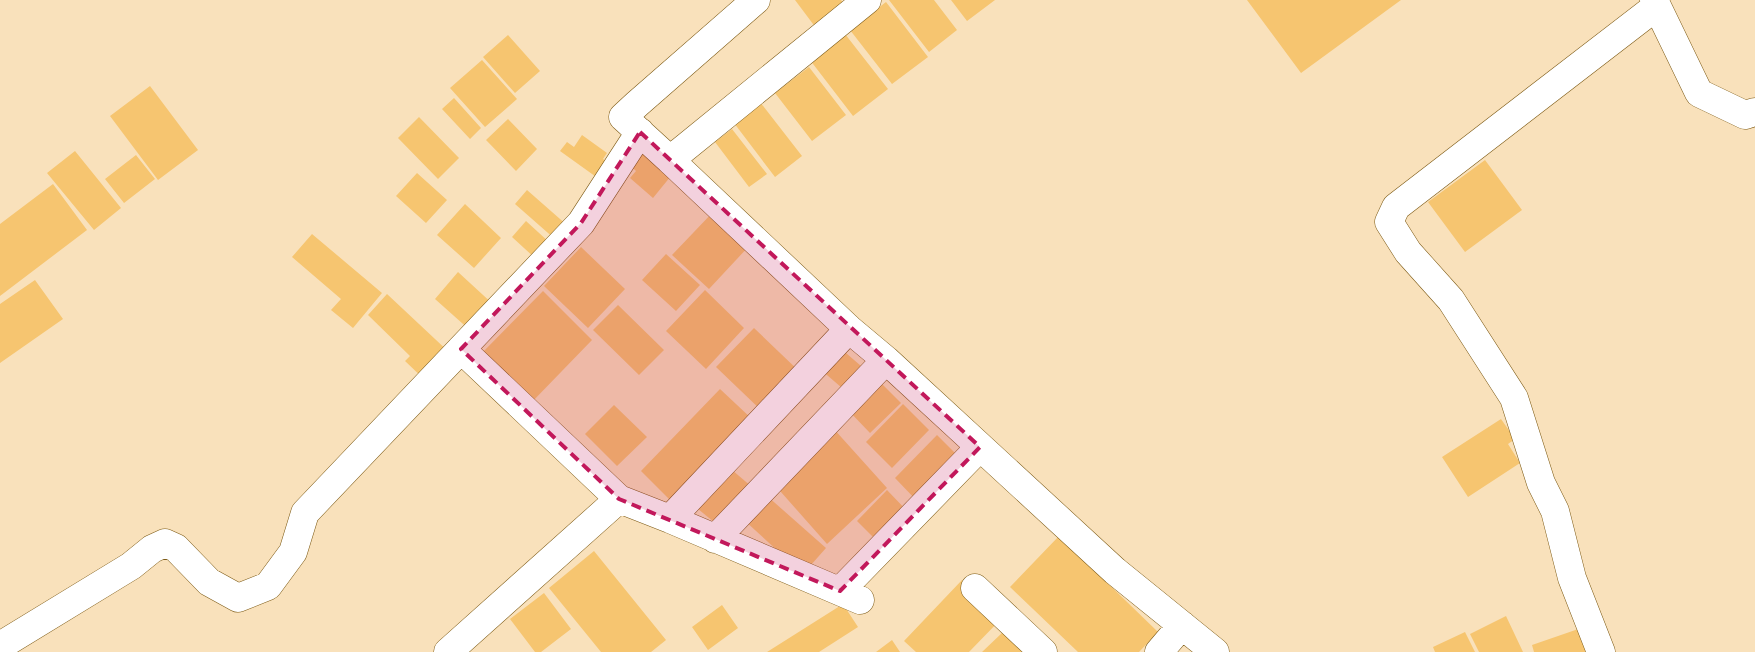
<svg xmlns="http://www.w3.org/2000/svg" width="1755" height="652" font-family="'Libre Baskerville',serif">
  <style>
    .building { fill: #f6c570 }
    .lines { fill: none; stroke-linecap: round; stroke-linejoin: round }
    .minor-casing { stroke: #7d5a14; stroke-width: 29 }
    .minor { stroke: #fff; stroke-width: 28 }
    .marked { fill: #c2185b; fill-opacity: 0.2; stroke: #c2185b; stroke-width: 4; stroke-dasharray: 10 6; stroke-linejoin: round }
  </style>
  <rect width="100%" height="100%" fill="#f9e1bb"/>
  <path class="building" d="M795,0H841L848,9L819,32Z
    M889,0H934L957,30L929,52Z
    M951,0H995L967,21Z
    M1247,0H1401L1301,73Z
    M886,2L928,57L892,84L850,30Z
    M845,34L888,89L853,116L810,60Z
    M508,35L540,71L515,93L483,57Z
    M482,60L517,99L485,127L450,88Z
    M809,67L846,115L812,141L775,93Z
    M150,86L198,150L158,180L110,116Z
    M454,98L481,128L470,139L442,109Z
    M760,102L802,156L775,177L734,123Z
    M419,117L459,158L438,179L398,138Z
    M508,119L537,149L516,171L486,140Z
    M732,129L767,174L749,187L715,142Z
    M582,135L607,153L603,159L610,164L599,179L560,151L567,142L574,147Z
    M645,145L675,171L653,198L630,178L636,171L629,164Z
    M75,151L121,208L94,230L47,173Z
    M136,155L155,179L124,203L105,179Z
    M1485,160L1522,210L1465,252L1428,202Z
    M417,173L447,200L426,223L396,196Z
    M53,184L87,230L0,296V224Z
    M527,190L568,226L556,240L515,204Z
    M465,204L501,238L474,268L437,235Z
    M714,211L750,245L709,289L672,255Z
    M526,221L550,243L536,259L512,237Z
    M312,234L382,293L353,328L331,310L341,299L292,257Z
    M581,247L625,289L588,328L544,286Z
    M666,254L700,285L676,311L642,280Z
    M458,272L495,306L472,332L435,299Z
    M35,280L63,319L0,363V304Z
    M705,290L744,328L706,369L666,331Z
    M543,291L592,340L531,403L481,354Z
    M387,294L451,354L426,381L405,361L410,356L368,315Z
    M618,305L664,350L639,375L593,330Z
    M754,328L802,374L765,414L716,367Z
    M839,347L868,372L849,394L820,369Z
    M877,379L901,403L870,433L847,409Z
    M720,389L752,419L672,502L641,471Z
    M903,404L929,430L892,468L866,442Z
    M614,405L647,437L617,466L585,434Z
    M1501,419L1515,439L1508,444L1520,463L1468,497L1442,457Z
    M833,428L887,488L827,544L773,483Z
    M937,435L961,459L918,502L895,478Z
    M725,464L752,487L720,527L692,504Z
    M887,490L910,514L881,545L857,521Z
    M766,495L826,548L803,574L744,520Z
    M1059,536L1158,632L1139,652H1078L1010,587Z
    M594,551L666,640L651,652H601L549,588Z
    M962,580L1002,618L969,652H916L904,641Z
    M544,593L571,629L541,652H535L510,619Z
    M843,604L858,627L819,652H767Z
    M722,605L738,628L708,650L692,627Z
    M1506,616L1523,652H1479L1470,634Z
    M1587,626L1596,652H1534L1532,645Z
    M1003,632L1023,652H982Z
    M1465,632L1475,652H1435L1433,647Z
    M892,640L900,652H876Z"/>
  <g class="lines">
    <defs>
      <path id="minor" d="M756,0L637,104L623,117L670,160L867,0
        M1654,0L1699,93L1745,115L1755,112
        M670,160L849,329L886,360L1115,571L1215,652
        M461,349L619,499L670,519L860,600
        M670,519L849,329
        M715,539L886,360
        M975,588L1043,652
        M840,591L980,447
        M0,646L131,566L152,549L165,543L176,548L209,582L238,598L268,586L293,552L305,513L581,223L640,132
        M448,652L619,499
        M1159,652L1182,625
        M1601,652L1572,578L1555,511L1541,483L1514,398L1451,300L1408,252L1389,222L1396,207L1657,6"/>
    </defs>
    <use href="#minor" class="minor-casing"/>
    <use href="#minor" class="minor"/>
  </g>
  <path class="marked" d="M640,132L980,447L840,591L619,499L461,349L581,223Z"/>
</svg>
